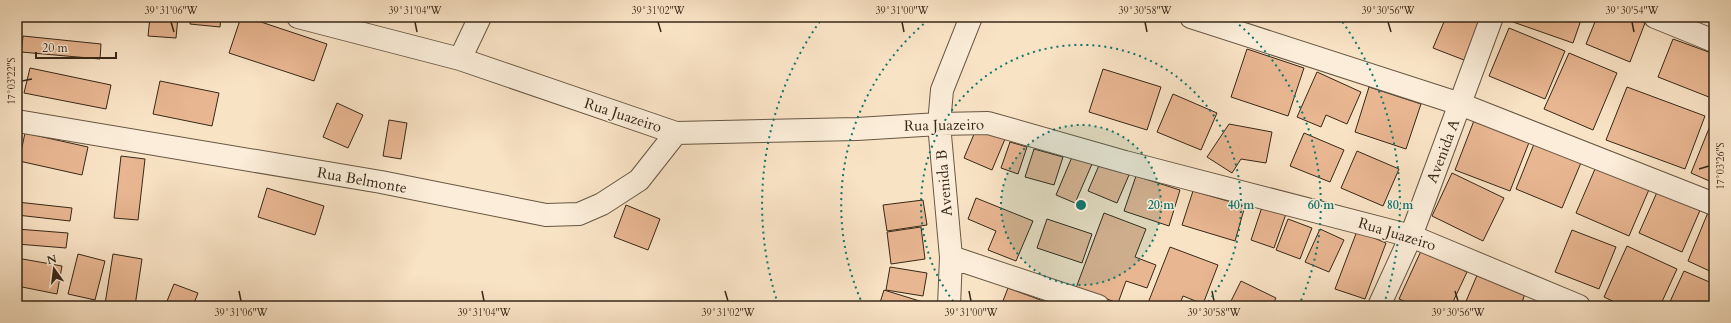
<svg xmlns="http://www.w3.org/2000/svg" width="1731" height="323" font-family="Cardo,serif">
  <style>
    .building { fill: #e8b691; stroke: #372818 }
    .lines { fill: none; stroke-linecap: round; stroke-linejoin: round }
    .minor-casing { stroke: #685743; stroke-width: 24 }
    .minor { stroke: #fbedd9; stroke-width: 22 }
    .ticks { fill: none; stroke: #372818; stroke-width: 1.5 }
    .ring { fill: none; stroke: #0f766e; stroke-width: 2; stroke-dasharray: 2 4 }
    .labels { text-anchor: middle; dominant-baseline: central; stroke-width: 3; stroke-linejoin: round; paint-order: stroke }
    .street-label { font-size: 15px; fill: #372818; stroke: #fbedd9 }
    .centre { fill: #0f766e; stroke: #fbedd9; stroke-width: 2 }
    .ring-label { font-size: 12px; text-anchor: middle; font-weight: bold; fill: #0f766e; stroke: #fbedd9; stroke-width: 3; stroke-linejoin: round; paint-order: stroke }
    .neatline { fill: none; stroke: #372818; stroke-width: 1.5 }
    .ticks-label { font-size: 10px; text-anchor: middle; fill: #372818 }
  </style>
  <rect width="100%" height="100%" fill="#f9e3c5"/>
  <filter id="stains"><feTurbulence type="fractalNoise" baseFrequency=".005" numOctaves="4"/><feColorMatrix values="0 0 0 0 .2 0 0 0 0 .09 0 0 0 0 .02 0 0 0 .5 -.17"/></filter>
  <radialGradient id="worn" r=".72"><stop offset=".6" stop-color="#630" stop-opacity="0"/><stop offset="1" stop-color="#630" stop-opacity=".3"/></radialGradient>
  <path class="building" d="M150,17H178L176,38L148,36Z
    M191,17H221L220,27L190,24Z
    M241,17H246L327,44L314,81L229,53Z
    M1446,17H1481L1464,60L1433,48Z
    M1514,17H1582L1573,43L1513,22Z
    M1597,17H1630L1645,23L1630,62L1586,44Z
    M1509,28L1565,51L1545,99L1489,76Z
    M23,36L101,44L100,59L21,52Z
    M1673,39L1714,54V99L1658,77Z
    M1247,49L1304,68L1288,116L1231,97Z
    M1569,53L1617,73L1593,130L1544,109Z
    M30,68L111,85L106,109L24,93Z
    M1103,69L1161,87L1147,130L1089,112Z
    M1317,72L1361,92L1347,124L1326,115L1321,127L1297,117Z
    M160,81L219,93L212,126L153,114Z
    M1369,87L1421,104L1406,149L1355,132Z
    M1627,87L1705,116L1685,169L1606,140Z
    M1173,94L1217,113L1201,150L1157,132Z
    M337,103L363,115L348,148L323,137Z
    M1475,118L1530,140L1510,191L1455,170Z
    M389,120L407,123L401,159L383,156Z
    M1712,121L1714,122V183L1691,173Z
    M1229,124L1272,132L1266,163L1241,159L1232,173L1207,157Z
    M977,127L1005,139L992,170L964,158Z
    M25,133L88,147L82,175L19,161Z
    M1304,133L1344,150L1330,182L1290,166Z
    M1536,139L1583,158L1562,208L1516,189Z
    M1010,142L1027,147L1018,174L1001,168Z
    M1034,149L1063,157L1054,185L1025,177Z
    M1357,151L1399,169L1383,206L1341,188Z
    M121,156L145,159L138,220L114,218Z
    M1072,157L1092,164L1075,203L1056,195Z
    M1598,162L1651,185L1629,236L1576,213Z
    M1100,163L1129,175L1117,203L1088,191Z
    M1452,173L1504,198L1483,241L1432,216Z
    M1136,176L1180,190L1169,226L1124,211Z
    M267,188L324,206L315,235L258,217Z
    M1658,190L1701,208L1682,252L1639,233Z
    M1193,191L1245,206L1235,241L1182,225Z
    M976,198L1033,221L1016,261L988,250L996,231L968,219Z
    M923,200L927,225L887,231L883,205Z
    M17,202L72,208L70,221L17,215Z
    M1263,204L1287,211L1274,248L1251,240Z
    M626,205L660,219L648,250L614,237Z
    M1709,210L1714,212V273L1688,261Z
    M1104,213L1146,229L1135,257L1156,265L1147,288L1126,281L1118,303L1076,288Z
    M1047,219L1092,234L1082,263L1037,248Z
    M1288,219L1312,228L1300,259L1276,250Z
    M921,227L925,259L891,264L887,232Z
    M17,229L68,233L66,248L17,244Z
    M1320,229L1344,240L1329,272L1305,262Z
    M1572,230L1616,247L1599,289L1555,272Z
    M1357,231L1386,243L1365,299L1335,289Z
    M1627,246L1677,269L1660,306H1623L1604,297Z
    M1170,247L1218,265L1203,304L1183,296L1179,306H1155L1148,303Z
    M1421,251L1467,272L1451,306H1416L1399,299Z
    M78,254L105,261L95,300L68,294Z
    M113,254L142,259L135,306L105,304Z
    M17,258L62,266L57,294L17,286Z
    M890,267L927,273L923,296L886,290Z
    M1684,271L1714,284V306H1668Z
    M1478,273L1525,293L1521,306H1464Z
    M1241,281L1276,298L1272,306L1229,305Z
    M174,284L198,293L193,306H165Z
    M1008,288L1054,305V306H1001Z
    M884,290L926,303L925,306H879Z"/>
  <g class="lines">
    <defs>
      <path id="minor" d="M298,17L460,59L676,133L857,129L939,124L988,123L1125,162L1411,236L1579,306
        M1191,17L1460,104L1714,204
        M1655,17L1714,41
        M460,59L480,17
        M17,121L381,182L546,215L579,214L602,204L639,180L676,133
        M951,257L1098,306
        M949,306L951,257L939,124L942,90L971,17
        M1379,306L1411,236L1492,17"/>
    </defs>
    <use href="#minor" class="minor-casing"/>
    <use href="#minor" class="minor"/>
  </g>
  <path class="ticks" d="M171,22L174,32M415,22L417,32M658,22L661,32M902,22L904,32M1145,22L1147,32M1388,22L1391,32M1632,22L1634,32M22,81L32,79M1699,169L1709,166M239,291L241,301M482,291L484,301M725,291L728,301M969,291L971,301M1212,291L1214,301M1455,291L1458,301"/>
  <circle cx="1081" cy="205" r="80" fill="#0f766e" fill-opacity=".12"/>
  <g class="ring">
    <circle cx="1081" cy="205" r="80"/>
    <path d="M957 306A160 160 0 1 1 1205 306"/>
    <path d="M863 305A240 240 0 0 1 932 17M1230 17A240 240 0 0 1 1299 305"/>
    <path d="M778 304A319 319 0 0 1 823 17M1339 17A319 319 0 0 1 1384 304"/>
  </g>
  <g class="labels">
    <g class="street-label">
      <text transform="translate(623 115) rotate(18)">Rua Juazeiro</text>
      <text transform="translate(944 125) rotate(-1)">Rua Juazeiro</text>
      <text transform="translate(1443 151) rotate(-69)">Avenida A</text>
      <text transform="translate(362 180) rotate(10)">Rua Belmonte</text>
      <text transform="translate(944 183) rotate(-95)">Avenida B</text>
      <text transform="translate(1397 234) rotate(17)">Rua Juazeiro</text>
    </g>
  </g>
  <circle cx="1081" cy="205" r="6" class="centre"/>
  <g class="ring-label">
    <text x="1161" y="209">20 m</text>
    <text x="1241" y="209">40 m</text>
    <text x="1321" y="209">60 m</text>
    <text x="1400" y="209">80 m</text>
  </g>
  <rect width="1731" height="323" fill="none" stroke="#f9e3c5" stroke-width="44"/>
  <g transform="translate(54 269) rotate(346)" stroke="#fbedd9" stroke-width="3" paint-order="stroke">
  <path d="M0-3L7 15L0 10L-7 15Z" fill="#372818"/>
  <text y="-6" font-size="11" font-weight="bold" text-anchor="middle" fill="#372818">N</text>
  </g>
  <path d="M36 52v6h80v-6" fill="none" stroke="#372818" stroke-width="2"/>
  <text x="42" y="52" font-size="12" fill="#372818" stroke="#fbedd9" stroke-width="3" paint-order="stroke">20 m</text>
  <rect x="22" y="22" width="1687" height="279" class="neatline"/>
  <g class="ticks-label">
    <text x="171" y="14">39°31'06"W</text>
    <text x="415" y="14">39°31'04"W</text>
    <text x="658" y="14">39°31'02"W</text>
    <text x="902" y="14">39°31'00"W</text>
    <text x="1145" y="14">39°30'58"W</text>
    <text x="1388" y="14">39°30'56"W</text>
    <text x="1632" y="14">39°30'54"W</text>
    <text transform="translate(11 81) rotate(-90)" y="4">17°03'22"S</text>
    <text transform="translate(1720 166) rotate(-90)" y="4">17°03'26"S</text>
    <text x="241" y="316">39°31'06"W</text>
    <text x="484" y="316">39°31'04"W</text>
    <text x="728" y="316">39°31'02"W</text>
    <text x="971" y="316">39°31'00"W</text>
    <text x="1214" y="316">39°30'58"W</text>
    <text x="1458" y="316">39°30'56"W</text>
  </g>
  <rect width="100%" height="100%" filter="url(#stains)"/>
  <rect width="100%" height="100%" fill="url(#worn)"/>
</svg>
